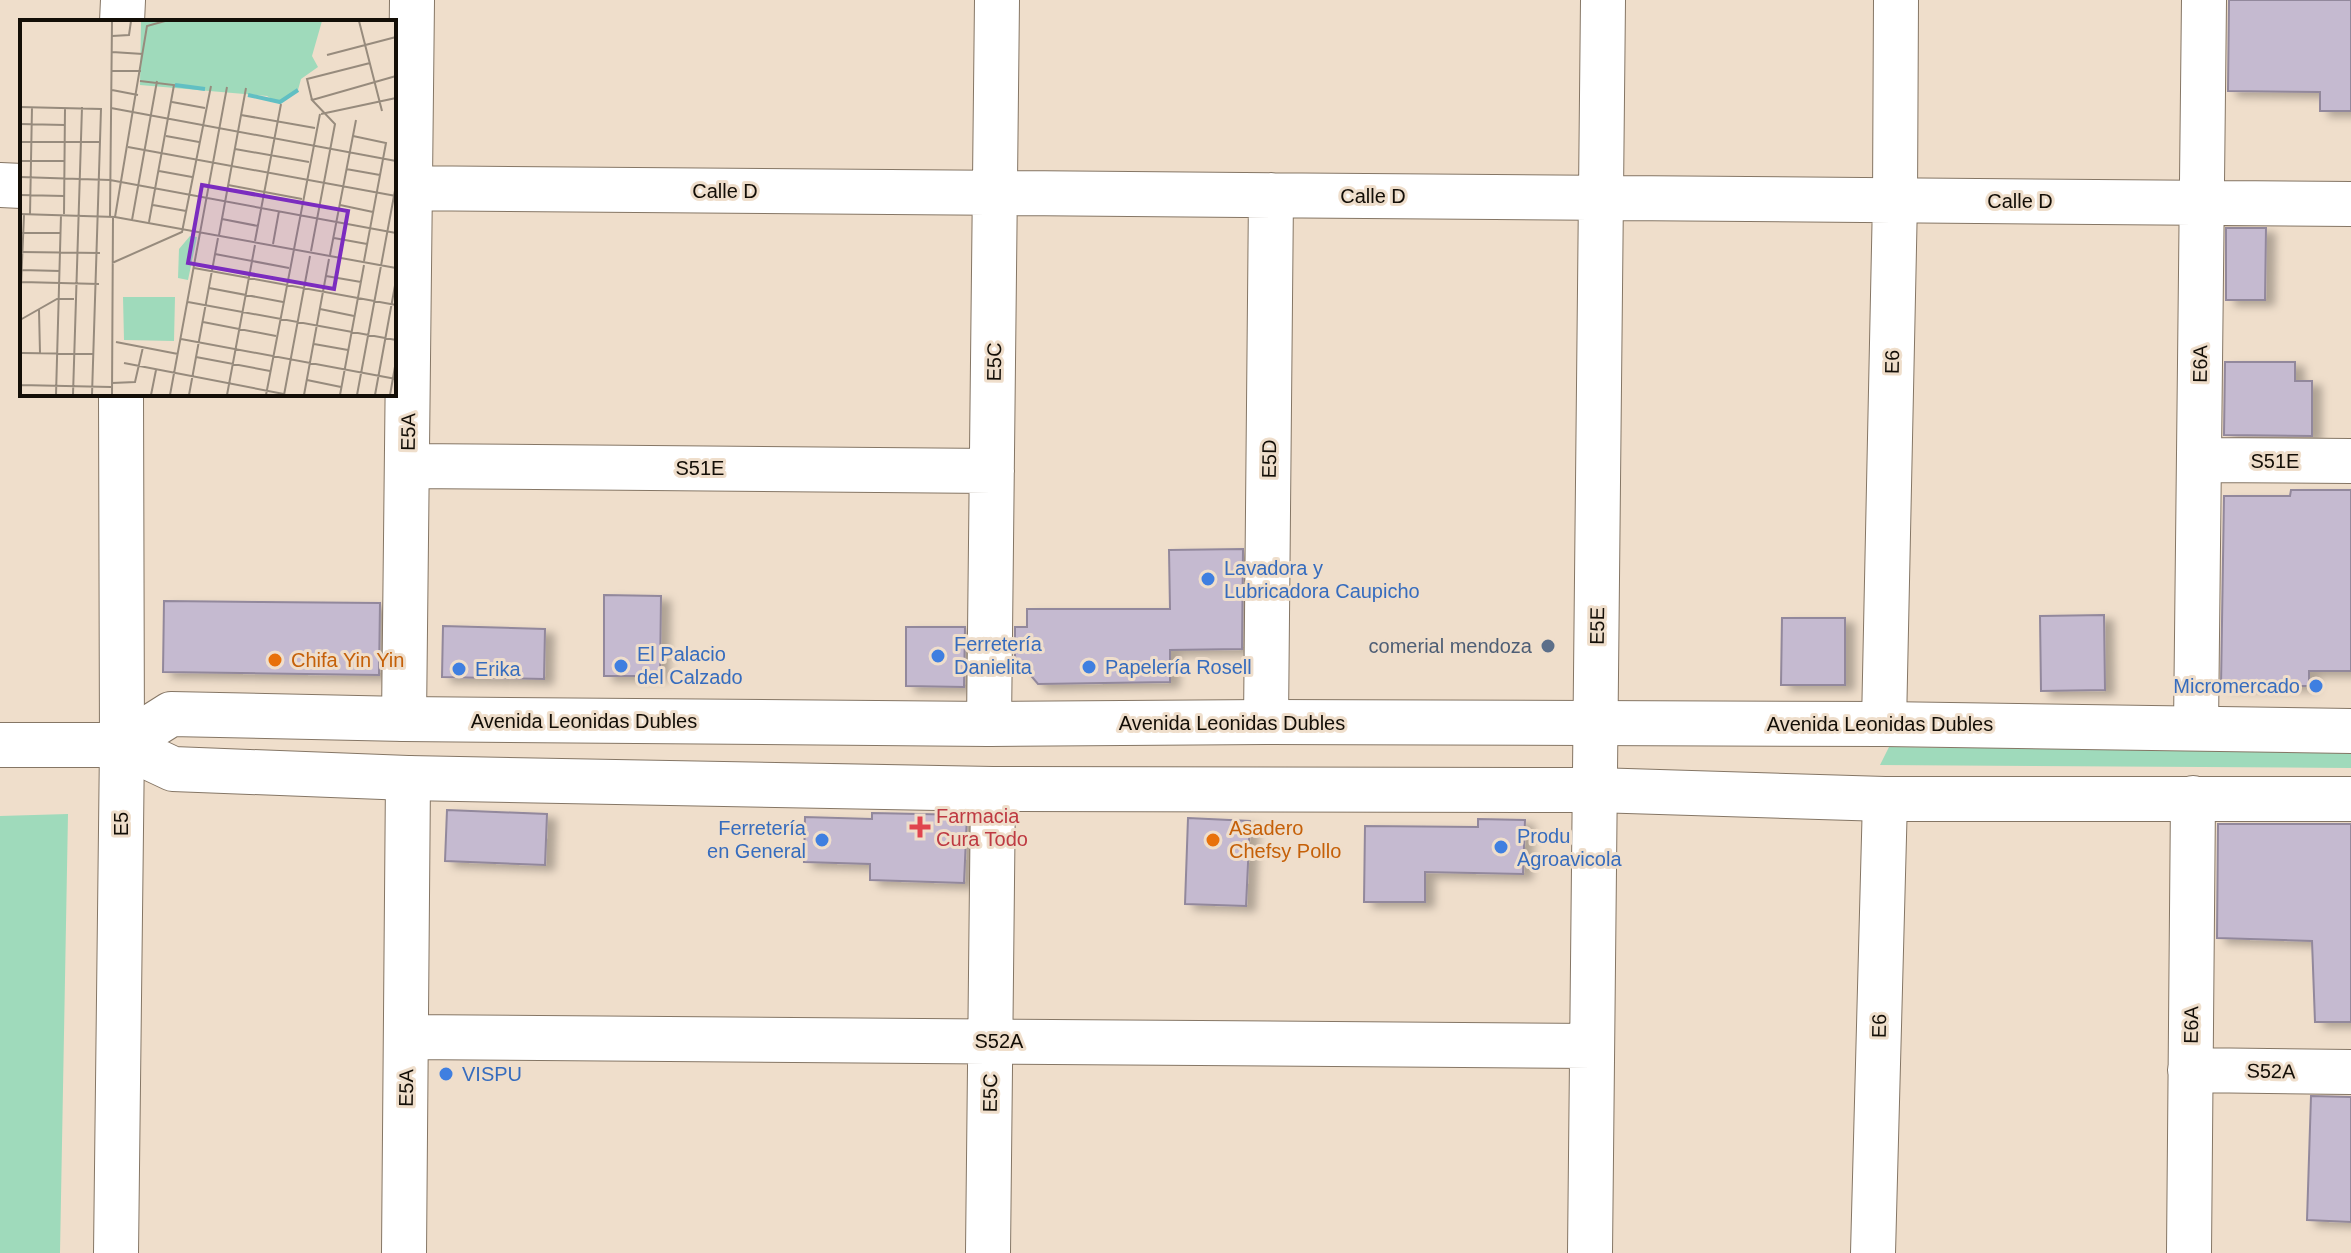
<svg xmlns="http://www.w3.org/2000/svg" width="2351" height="1253" font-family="Helvetica,sans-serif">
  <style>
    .green { fill: #9fdabb }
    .building { fill: #c5bad0; stroke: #92889c; stroke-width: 2; filter: url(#shadow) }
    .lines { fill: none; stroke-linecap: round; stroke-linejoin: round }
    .street-casing { stroke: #857665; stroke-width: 46 }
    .secondary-casing { stroke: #857665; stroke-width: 46 }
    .street { stroke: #fff; stroke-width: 44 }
    .secondary { stroke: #fff; stroke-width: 44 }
    .shop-dot { fill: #3f7fe0; stroke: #efdecb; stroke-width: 3 }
    .service-dot { fill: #5c6f8a; stroke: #efdecb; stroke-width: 3 }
    .food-dot { fill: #e8710a; stroke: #efdecb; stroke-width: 3 }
    .health-dot { fill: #e0444e; stroke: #efdecb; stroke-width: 3 }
    .labels { text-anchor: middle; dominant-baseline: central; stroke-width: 6; stroke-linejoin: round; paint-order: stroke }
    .street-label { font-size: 20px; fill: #130e07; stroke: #efdecb }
    .shop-label { font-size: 20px; fill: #366cbe; stroke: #efdecb; text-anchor: start }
    .service-label { font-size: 20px; fill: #4e5e75; stroke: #efdecb; text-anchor: end }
    .food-label { font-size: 20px; fill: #c56008; stroke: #efdecb; text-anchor: start }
    .health-label { font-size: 20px; fill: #be3a42; stroke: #efdecb; text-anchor: start }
    .inset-river { fill: none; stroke: #61bfc3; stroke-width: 4 }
    .inset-road { fill: none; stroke: #978b7d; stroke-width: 2 }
    .view { fill: #7b2cbf; fill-opacity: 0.15; stroke: #7b2cbf; stroke-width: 4 }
    .inset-edge { fill: none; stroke: #130e07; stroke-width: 4 }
  </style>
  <defs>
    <filter id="shadow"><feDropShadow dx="9" dy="5" stdDeviation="4" flood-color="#0004"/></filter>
  </defs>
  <rect width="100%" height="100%" fill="#efdecb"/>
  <path class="green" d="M1889,747L2351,751V768L1880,765Z
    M68,814L60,1253H0V816Z"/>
  <path class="building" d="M2229,0H2351V111H2320V92L2228,91Z
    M2226,228H2266L2265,300H2226Z
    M2225,362H2295V381H2312V436L2224,435Z
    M2291,490H2351V671H2309V686H2221L2224,496H2290Z
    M1243,549L1242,649L1170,650V682L1038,684L1015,657V627H1027V609H1170L1169,550Z
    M604,595L661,596L660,676H604Z
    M164,601L380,603L379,675L163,672Z
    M2104,615L2105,690L2041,691L2040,616Z
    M1782,618H1845V685H1781Z
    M443,626L545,629L544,679L442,677Z
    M906,627H965L964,687L906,686Z
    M447,810L547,814L545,865L445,861Z
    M872,813L967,815L964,883L870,880V864L804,862L805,817L872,819Z
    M1188,818L1250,821L1246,906L1185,904Z
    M1478,819L1525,820L1523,874L1425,872V902H1364L1365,826L1478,827Z
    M2218,824H2351V1022H2315L2312,941L2217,938Z
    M2311,1096L2351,1097V1222L2307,1220Z"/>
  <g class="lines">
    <defs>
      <path id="street" d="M122,22L123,0
        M0,185L22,186
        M394,188L2351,204
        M2199,460L2351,461
        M408,466L992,471
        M404,719L412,0
        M1266,722L1271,195
        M989,724L997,0
        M1884,724L1895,200L1896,0
        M2196,727L2204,0
        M406,1037L1592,1046
        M2190,1070L2351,1072
        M116,1253L122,745L121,394
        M404,1253L408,778
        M988,1253L993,789
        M1590,1253L1603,0
        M1873,1253L1885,799
        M2189,1253L2193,798"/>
      <path id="secondary" d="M0,745H122L173,769L408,778L993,789L1595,790L1885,799H2351
        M122,745L171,714L404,719L989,724L1266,722L1884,724L2351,731"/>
    </defs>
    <use href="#street" class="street-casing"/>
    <use href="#secondary" class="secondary-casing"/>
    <use href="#street" class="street"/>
    <use href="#secondary" class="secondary"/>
  </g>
  <g class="shop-dot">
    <circle cx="1208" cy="579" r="8"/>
    <circle cx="938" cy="656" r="8"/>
    <circle cx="621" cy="666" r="8"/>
    <circle cx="1089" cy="667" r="8"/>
    <circle cx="459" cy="669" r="8"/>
    <circle cx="2316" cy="686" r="8"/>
    <circle cx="822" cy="840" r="8"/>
    <circle cx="1501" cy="847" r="8"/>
    <circle cx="446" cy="1074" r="8"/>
  </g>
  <circle class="service-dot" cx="1548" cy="646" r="8"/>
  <g class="food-dot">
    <circle cx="275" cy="660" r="8"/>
    <circle cx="1213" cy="840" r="8"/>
  </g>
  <path class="health-dot" d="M916 815h8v8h8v8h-8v8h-8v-8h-8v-8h8z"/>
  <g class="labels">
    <g class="street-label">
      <text x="725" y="191">Calle D</text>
      <text x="1373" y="196">Calle D</text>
      <text x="2020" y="201">Calle D</text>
      <text transform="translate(994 362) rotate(-89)">E5C</text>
      <text transform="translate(1892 362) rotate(-89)">E6</text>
      <text transform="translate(2200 364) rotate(-89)">E6A</text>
      <text transform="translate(408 432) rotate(-89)">E5A</text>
      <text transform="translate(1269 459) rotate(-89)">E5D</text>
      <text x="2275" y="461">S51E</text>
      <text x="700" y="468">S51E</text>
      <text transform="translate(1597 626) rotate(-89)">E5E</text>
      <text x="584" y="721">Avenida Leonidas Dubles</text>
      <text x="1232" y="723">Avenida Leonidas Dubles</text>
      <text x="1880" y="724">Avenida Leonidas Dubles</text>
      <text transform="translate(121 824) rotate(-90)">E5</text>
      <text transform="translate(2191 1025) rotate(-89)">E6A</text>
      <text transform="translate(1879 1026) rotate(-89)">E6</text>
      <text x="999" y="1041">S52A</text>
      <text transform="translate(2271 1071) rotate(1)">S52A</text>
      <text transform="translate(406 1088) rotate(-89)">E5A</text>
      <text transform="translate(990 1093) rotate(-89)">E5C</text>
    </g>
    <g class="shop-label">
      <text x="1224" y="568">Lavadora y<tspan x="1224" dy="23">Lubricadora Caupicho</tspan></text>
      <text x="954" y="644">Ferretería<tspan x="954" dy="23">Danielita</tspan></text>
      <text x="637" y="654">El Palacio<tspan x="637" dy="23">del Calzado</tspan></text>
      <text x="1105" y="667">Papelería Rosell</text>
      <text x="475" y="669">Erika</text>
      <text x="2300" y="686" text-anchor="end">Micromercado</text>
      <text x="806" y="828" text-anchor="end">Ferretería<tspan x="806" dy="23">en General</tspan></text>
      <text x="1517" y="836">Produ<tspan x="1517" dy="23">Agroavicola</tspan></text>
      <text x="462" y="1074">VISPU</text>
    </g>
    <g class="service-label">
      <text x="1532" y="646">comerial mendoza</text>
    </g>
    <g class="food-label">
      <text x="291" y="660">Chifa Yin Yin</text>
      <text x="1229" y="828">Asadero<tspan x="1229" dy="23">Chefsy Pollo</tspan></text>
    </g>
    <g class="health-label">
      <text x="936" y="816">Farmacia<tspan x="936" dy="23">Cura Todo</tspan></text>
    </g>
  </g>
  <g transform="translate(20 20)">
    <rect width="376" height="376" fill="#efdecb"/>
    <path d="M302,1L292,36L298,47L281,59L278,70L257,82L247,76L120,65L121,2ZM170,216L177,217L168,260L158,258L159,229ZM103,277H155L154,321L104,320Z" fill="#9fdabb"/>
    <path class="inset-river" d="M155,65L185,69M228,75L260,82L278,70"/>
    <path class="inset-road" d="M339,1L362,91M92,16L109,15L111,1M92,32L123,34M307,35L376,17M92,51H121M120,61L154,65L129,202M92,70L118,75M292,80L287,59L350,43M152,82L185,88M0,87L81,89L72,375M91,88L376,141M301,94L376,78M221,95L295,108M0,104L45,105M146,116L179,122M333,116L366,123L344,241M0,122H80M108,127L376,176M215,129L289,142M0,141H44M326,149L360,155M139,151L172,157M0,157L90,160L376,213M208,165L282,179M0,175L44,176M133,185L166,191M320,185L353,192M0,194L95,197L376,248M10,194L12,87M44,194L45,88M90,196L92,1M95,197L127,6L145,1M202,199L238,206M112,200L137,61M1,213H41M199,215L226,68M314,218L347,224M235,221L261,84M253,224L259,191M291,231L315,104L292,80L376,56M1,232L80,233M195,234L269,248M310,235L336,100M92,243L162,212L191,66M174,248L376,285M1,250L40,251M306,256L341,262M2,262L79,264M189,268L263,282M168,282L376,320M0,289L4,195M300,289L334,296M19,290L20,333M0,299L1,375M0,300L37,279H54M183,302L256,316M161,319L376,359M96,322L158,334M294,324L328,330M2,333L73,334M176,337L250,351M104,343L269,375M287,360L321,367M92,363L115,362L123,327M0,365L91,367M36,375L41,195M53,375L62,87M92,375L93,197M131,375L136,350M150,375L207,67M169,375L198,218M207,375L235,225M246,375L300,94M264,375L290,236M284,375L309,239M320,375L344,245M337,375L376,165M355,375L376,260M370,375L376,341"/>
    <path class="view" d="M182,165L328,191L314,269L168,243Z"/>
    <rect width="376" height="376" class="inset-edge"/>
  </g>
</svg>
